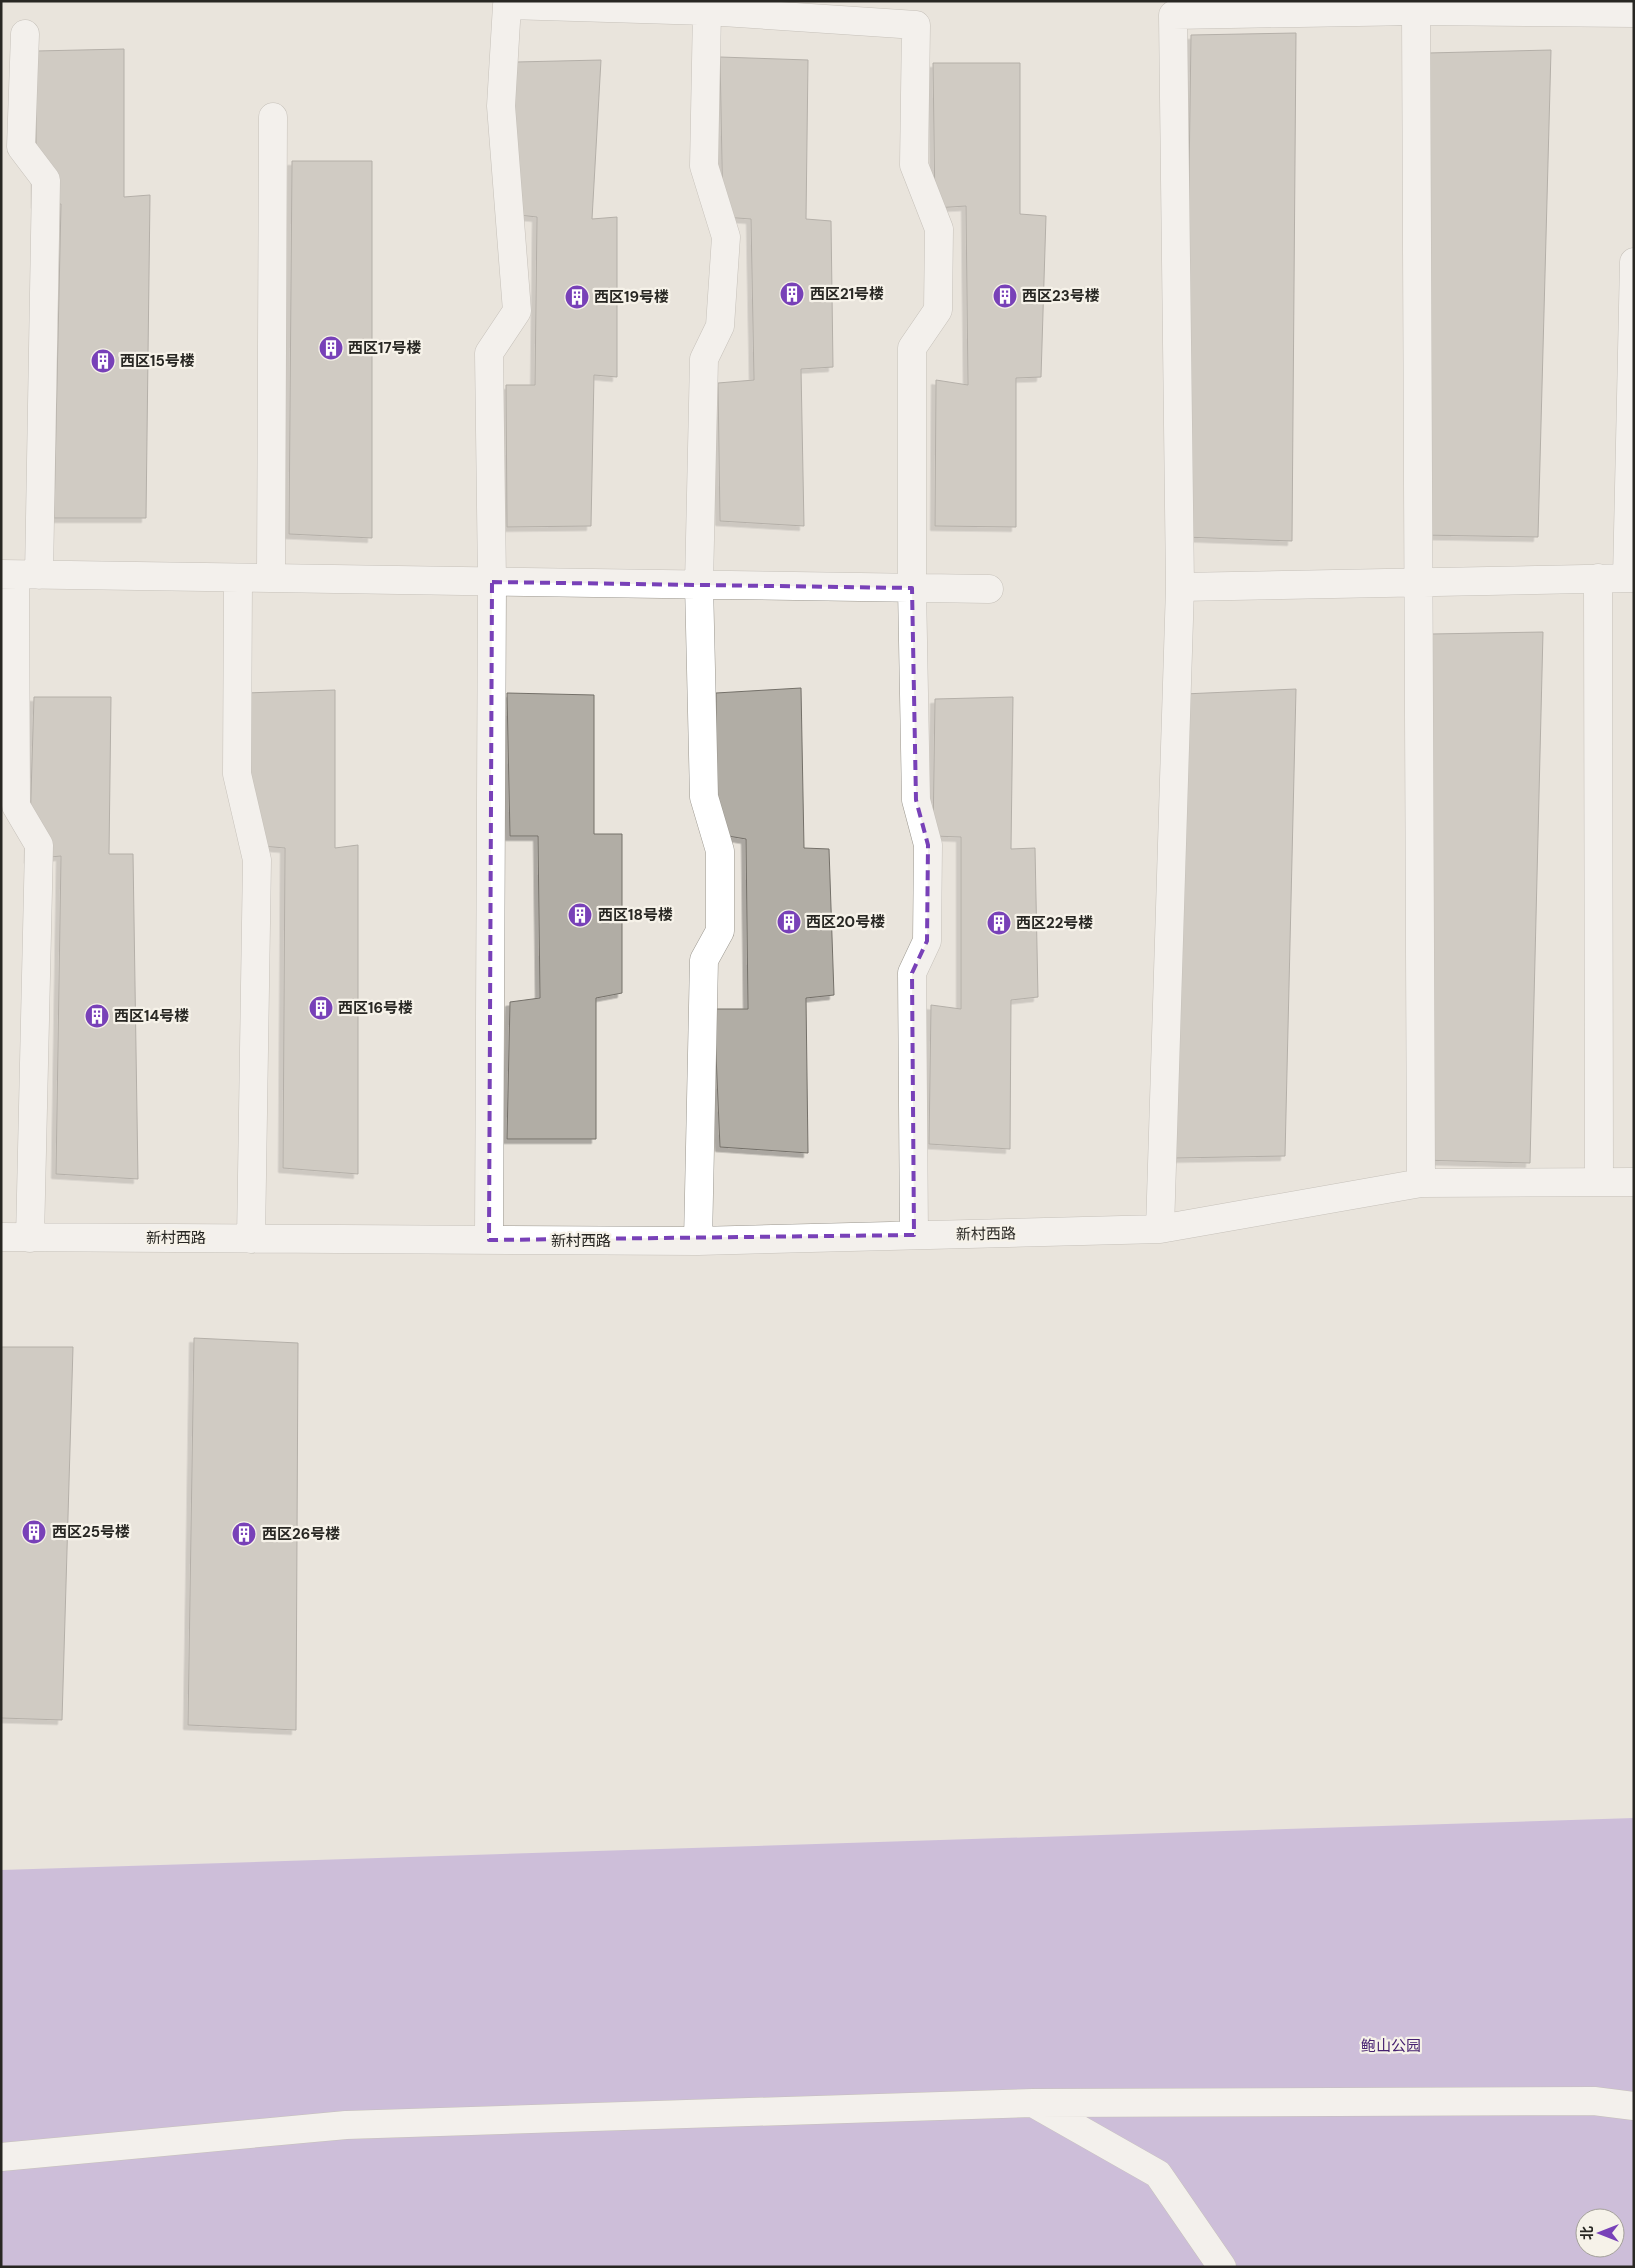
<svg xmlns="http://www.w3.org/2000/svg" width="1635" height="2268" font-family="'DM Sans','Noto Sans SC',sans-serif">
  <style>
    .forest { fill: #ab91d6; fill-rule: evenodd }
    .building { fill: #b1ada5; stroke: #747069; filter: url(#shadow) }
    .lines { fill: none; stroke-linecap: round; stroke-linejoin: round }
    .minor-casing { stroke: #9b978f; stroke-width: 29 }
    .minor { stroke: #fff; stroke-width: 28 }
    .marked { fill: none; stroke: #7841b8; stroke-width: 4; stroke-dasharray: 10 6; stroke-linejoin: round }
    .labels { text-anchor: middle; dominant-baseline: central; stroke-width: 4.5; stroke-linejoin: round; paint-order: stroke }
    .poi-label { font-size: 15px; font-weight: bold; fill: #282723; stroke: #f6f2e9; text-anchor: start }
    .street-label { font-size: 15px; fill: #282723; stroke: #f6f2e9 }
    .park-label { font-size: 15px; fill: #462070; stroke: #f6f2e9 }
  </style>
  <defs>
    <filter id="shadow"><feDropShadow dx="-4.5" dy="4.5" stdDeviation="0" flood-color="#0004"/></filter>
  </defs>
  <rect width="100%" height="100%" fill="#e9e4dc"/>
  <path class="forest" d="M1634,1818V2267H1V1870ZM1585,2218H1615V2248H1585Z"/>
  <path class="building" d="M1296,33L1292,541L1184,537L1191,35Z
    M124,49V197L150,195L146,518H54L61,204H36V51Z
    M1551,50L1538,537L1420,535L1428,53Z
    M720,57L808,60L806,219L831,221L833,367L801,369L804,526L720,521L718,383L754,380L751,219L723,217Z
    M601,60L592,219L617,217V377L594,375L591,526L507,527L506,385H535L537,217L509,214L516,62Z
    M933,63H1020V214L1046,216L1041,377L1016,378V527L935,526L936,380L968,385L966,206L935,208Z
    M292,161H372V538L289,534Z
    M1543,632L1530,1163L1420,1160L1432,634Z
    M801,688L804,848L829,849L834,995L806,998L808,1153L720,1147L714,1009H748L746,839L716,834V693Z
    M1296,689L1285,1156L1175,1158L1184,694Z
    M335,690V848L358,845V1174L283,1168L285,848L250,845L246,693Z
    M507,693L594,695V834H622V993L596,998V1139H507L510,1002L540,998L538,836H510Z
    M34,697H111L109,854H133L138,1179L56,1174L61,856L29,859Z
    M1013,697L1011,849L1035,848L1038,997L1011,1000L1010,1149L929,1144L931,1005L961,1009V837L933,836L935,699Z
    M194,1338L298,1343L296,1730L188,1725Z
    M1,1347H73L62,1720L1,1718Z"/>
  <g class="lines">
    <defs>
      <path id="minor" d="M25,34L21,147L46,180L39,575
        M1,574L989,589
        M15,575L16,806L39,845L30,1238
        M238,578L237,774L257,860L251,1239
        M271,578L273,117
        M1598,578L1599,1182
        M1627,578L1634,262
        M1180,587L1634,578
        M1421,1183L1416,11L1634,13
        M1160,1229L1180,587L1173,15L1416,11
        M1,1237L698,1241L1160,1229L1421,1183L1634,1182
        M489,1240L492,582L489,353L517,311L501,106L507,5L707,11L916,25L914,165L939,229L938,310L912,348V588L916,800L928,845L927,941L912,973L914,1235
        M698,1241L704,960L720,931V851L704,797L699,584L704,359L720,326L726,237L704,166L707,11
        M1034,2103L1594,2101L1634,2106
        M1,2157L346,2125L1033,2103L1158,2174L1222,2267"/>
    </defs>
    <use href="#minor" class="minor-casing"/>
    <use href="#minor" class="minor"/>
  </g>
  <path d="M0 0H1635V2268H0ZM492,582L912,588L916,800L928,845L927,941L912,973L914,1235L489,1240Z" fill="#e9e4dc" fill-opacity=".55" fill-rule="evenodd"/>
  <path class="marked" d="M492,582L912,588L916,800L928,845L927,941L912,973L914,1235L489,1240Z"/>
  <defs>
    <symbol id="building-disc" viewBox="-11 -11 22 22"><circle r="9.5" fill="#7841b8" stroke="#f6f2e9"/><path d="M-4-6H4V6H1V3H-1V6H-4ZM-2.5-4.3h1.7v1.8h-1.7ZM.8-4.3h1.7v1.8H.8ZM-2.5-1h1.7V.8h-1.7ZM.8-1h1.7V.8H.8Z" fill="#fff"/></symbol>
  </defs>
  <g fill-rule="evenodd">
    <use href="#building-disc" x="778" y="280" width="28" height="28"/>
    <use href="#building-disc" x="991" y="282" width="28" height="28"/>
    <use href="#building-disc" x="563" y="283" width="28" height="28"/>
    <use href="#building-disc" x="317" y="334" width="28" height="28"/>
    <use href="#building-disc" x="89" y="347" width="28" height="28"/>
    <use href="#building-disc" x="566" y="901" width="28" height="28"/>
    <use href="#building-disc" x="775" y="908" width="28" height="28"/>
    <use href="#building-disc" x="985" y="909" width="28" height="28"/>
    <use href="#building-disc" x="307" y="994" width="28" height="28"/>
    <use href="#building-disc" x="83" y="1002" width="28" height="28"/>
    <use href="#building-disc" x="20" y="1518" width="28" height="28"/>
    <use href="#building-disc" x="230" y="1520" width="28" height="28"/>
  </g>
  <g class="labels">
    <g class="poi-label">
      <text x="810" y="294">西区21号楼</text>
      <text x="1022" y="296">西区23号楼</text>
      <text x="594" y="297">西区19号楼</text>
      <text x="348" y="348">西区17号楼</text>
      <text x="120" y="361">西区15号楼</text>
      <text x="598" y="915">西区18号楼</text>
      <text x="806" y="922">西区20号楼</text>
      <text x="1016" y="923">西区22号楼</text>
      <text x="338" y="1008">西区16号楼</text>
      <text x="114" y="1016">西区14号楼</text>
      <text x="52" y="1532">西区25号楼</text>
      <text x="262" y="1534">西区26号楼</text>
    </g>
    <g class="street-label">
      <text transform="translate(986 1234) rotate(-1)">新村西路</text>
      <text x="176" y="1238">新村西路</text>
      <text x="581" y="1241">新村西路</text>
    </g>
    <g class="park-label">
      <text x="1391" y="2046">鲍山公园</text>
    </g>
  </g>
  <rect width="1635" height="2268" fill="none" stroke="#282723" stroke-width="5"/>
  <g transform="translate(1600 2233) rotate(270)"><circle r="24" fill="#f6f2e9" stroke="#a4a19a"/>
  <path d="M0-4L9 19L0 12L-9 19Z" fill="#7841b8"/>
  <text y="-8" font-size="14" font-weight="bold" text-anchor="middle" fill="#282723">北</text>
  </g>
</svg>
